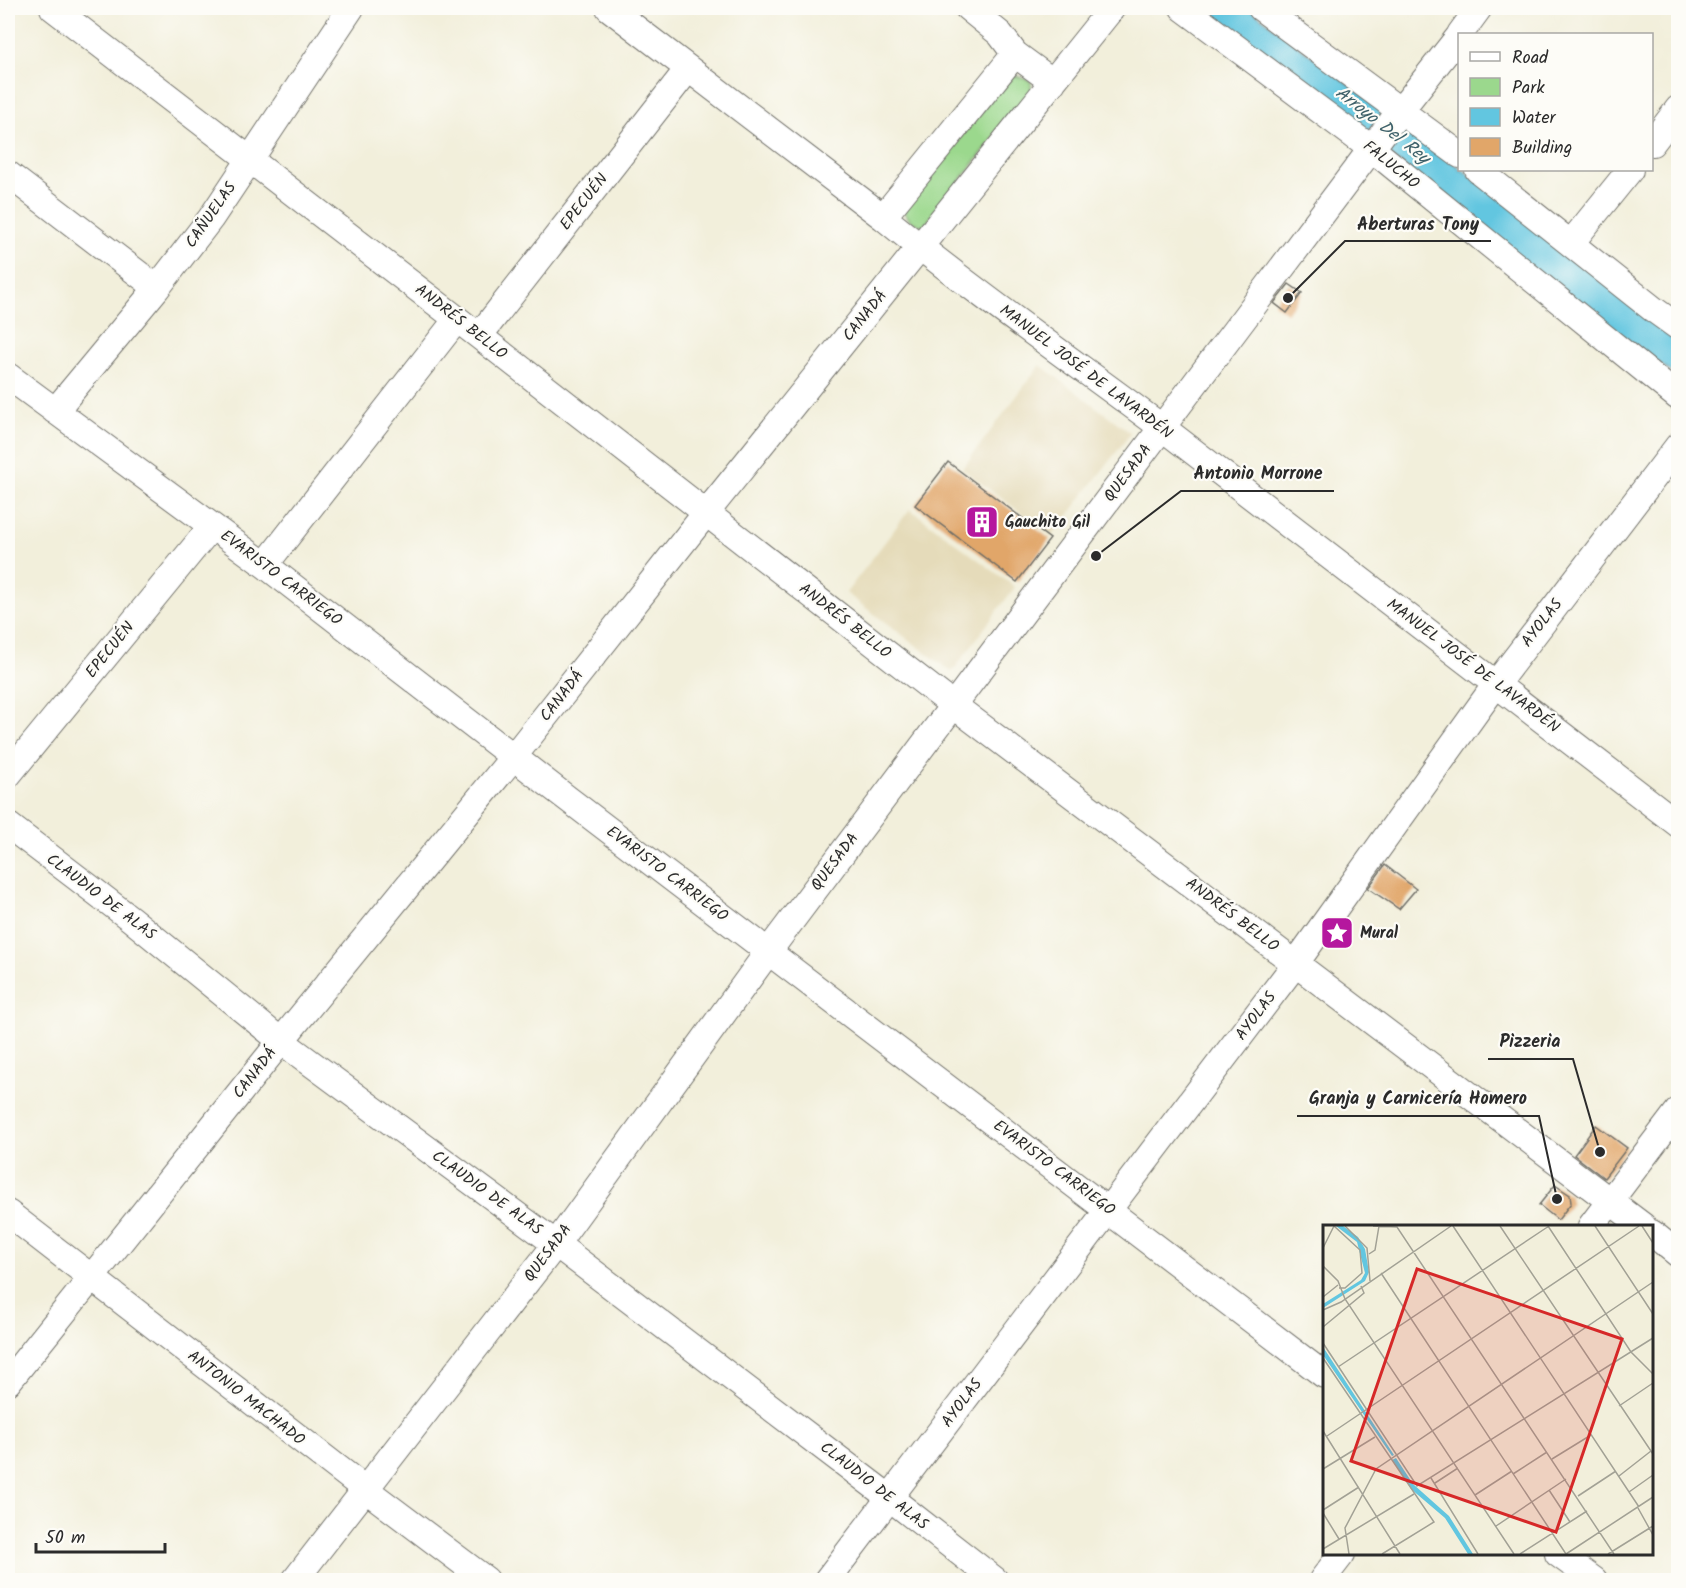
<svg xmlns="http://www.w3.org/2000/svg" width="1686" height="1588" font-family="Kalam,sans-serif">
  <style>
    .built { fill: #e5dbba }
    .green { fill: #9bd88d; stroke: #63825c; stroke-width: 1.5 }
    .water { fill: #62c6e0; stroke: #467886; stroke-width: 1.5 }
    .building { fill: #e1a669 }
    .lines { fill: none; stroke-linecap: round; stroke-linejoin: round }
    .minor-casing { stroke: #717069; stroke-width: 28 }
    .minor { stroke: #fff; stroke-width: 26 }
    .labels { text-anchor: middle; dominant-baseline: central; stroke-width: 4.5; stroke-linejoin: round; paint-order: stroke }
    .street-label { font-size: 16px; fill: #2b2b2b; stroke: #fdfcf7 }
    .poi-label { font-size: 16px; font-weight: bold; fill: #2b2b2b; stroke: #fdfcf7; text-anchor: start }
    .water-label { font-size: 18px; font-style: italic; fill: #3e616a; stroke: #fdfcf7 }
    .inset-road { fill: none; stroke: #a2a195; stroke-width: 1.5 }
    .view { fill: #d62828; fill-opacity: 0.15; stroke: #d62828; stroke-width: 3 }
    .inset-edge { fill: none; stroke: #2b2b2b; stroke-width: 3 }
    .leader { fill: none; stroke: #2b2b2b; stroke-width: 2 }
    .callout-dot { fill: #2b2b2b; stroke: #fdfcf7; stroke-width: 2 }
    .callout-label { font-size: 18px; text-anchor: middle; font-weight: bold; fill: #2b2b2b; stroke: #fdfcf7; stroke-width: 4.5; stroke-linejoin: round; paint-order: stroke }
  </style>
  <rect width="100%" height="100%" fill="#fdfcf7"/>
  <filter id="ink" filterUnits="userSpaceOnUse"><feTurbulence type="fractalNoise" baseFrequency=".0167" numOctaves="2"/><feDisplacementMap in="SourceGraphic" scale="12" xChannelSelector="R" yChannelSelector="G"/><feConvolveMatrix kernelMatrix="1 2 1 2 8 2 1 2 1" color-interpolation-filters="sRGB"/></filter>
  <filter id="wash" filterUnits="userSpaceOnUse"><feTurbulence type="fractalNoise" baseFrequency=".008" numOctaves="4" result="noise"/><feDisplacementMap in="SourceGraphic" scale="24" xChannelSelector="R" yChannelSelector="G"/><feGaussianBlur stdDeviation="1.35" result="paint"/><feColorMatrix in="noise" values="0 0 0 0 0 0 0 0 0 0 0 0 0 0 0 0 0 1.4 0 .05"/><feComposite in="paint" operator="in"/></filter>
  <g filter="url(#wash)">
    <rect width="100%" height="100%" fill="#f2efdb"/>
    <path class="built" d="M1040,365L1131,433L1052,536L962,469Z
      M910,509L1015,587L952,672L846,593Z"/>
    <path class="green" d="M1011,74L1031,81L1032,91L924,226C912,224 908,220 903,208Z"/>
    <path class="water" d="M1198,8H1249L1384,111L1365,136Z
      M1407,127L1459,167L1460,170H1463L1678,335V377L1573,301L1386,153Z"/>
    <g id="blocks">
      <path class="building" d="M1289,284L1302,293L1287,313L1274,303Z
        M948,462L1050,539L1017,582L915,505Z
        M1385,865L1416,889L1399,909L1368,888Z
        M1596,1125L1627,1148L1604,1178L1574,1155Z
        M1555,1185L1570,1195L1571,1203L1558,1220L1539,1205Z"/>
    </g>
  </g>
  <g filter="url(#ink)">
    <use href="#blocks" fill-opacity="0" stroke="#717069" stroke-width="1.5"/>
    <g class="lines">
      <defs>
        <path id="minor" d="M53,8L479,336L953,705L1643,1226
          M609,8L883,217C974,292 1070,359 1164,429C1336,560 1507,692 1678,824
          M968,8L1000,34L1015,54L1053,82
          M1183,8L1372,149L1678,397
          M1261,8L1460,155
          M1460,34L1479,8
          M1652,143L1678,109
          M1478,170L1653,309L1678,327
          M8,174L157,288
          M883,217L1015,54
          M1571,243L1630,170
          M479,336L688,69
          M8,376L265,565L568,799L1324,1375
          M55,411L157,288L211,218L351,8
          M265,565L457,319
          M8,775L212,526
          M8,825L131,919L281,1041L556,1244L890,1498L995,1580
          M8,1213L365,1489L486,1580
          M1591,1226L1678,1111
          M1652,1233L1678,1254
          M8,1382L281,1041L514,756L706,513L1112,8
          M1558,1554L1594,1580
          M295,1580L556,1244L768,952L1396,116L1460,35
          M827,1580L1296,963L1496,684L1678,446
          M1322,1580L1342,1554"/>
      </defs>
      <use href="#minor" class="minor-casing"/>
      <use href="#minor" class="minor"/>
    </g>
  </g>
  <defs>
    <symbol id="building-square" viewBox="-11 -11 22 22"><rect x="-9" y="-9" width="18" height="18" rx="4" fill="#b5179e" stroke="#fdfcf7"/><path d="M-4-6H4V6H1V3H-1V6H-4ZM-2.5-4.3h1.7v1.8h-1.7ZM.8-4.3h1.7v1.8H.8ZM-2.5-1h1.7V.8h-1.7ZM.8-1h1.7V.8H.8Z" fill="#fff"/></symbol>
    <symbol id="sight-square" viewBox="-11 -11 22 22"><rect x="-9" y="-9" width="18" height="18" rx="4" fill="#b5179e" stroke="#fdfcf7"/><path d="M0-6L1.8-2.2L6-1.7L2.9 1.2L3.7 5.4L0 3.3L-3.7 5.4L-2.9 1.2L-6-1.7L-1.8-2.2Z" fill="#fff"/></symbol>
  </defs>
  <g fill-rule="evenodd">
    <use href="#building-square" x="963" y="503" width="38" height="38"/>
    <use href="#sight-square" x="1318" y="914" width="38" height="38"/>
  </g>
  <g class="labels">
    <g class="street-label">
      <text transform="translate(1391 165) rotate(39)">FALUCHO</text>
      <text transform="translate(584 202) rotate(-52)">EPECUÉN</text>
      <text transform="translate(211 215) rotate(-55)">CAÑUELAS</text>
      <text transform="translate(865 316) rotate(-51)">CANADÁ</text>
      <text transform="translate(461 322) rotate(38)">ANDRÉS BELLO</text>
      <text transform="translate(1086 372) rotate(37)">MANUEL JOSÉ DE LAVARDÉN</text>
      <text transform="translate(1128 473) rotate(-53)">QUESADA</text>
      <text transform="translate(281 578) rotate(37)">EVARISTO CARRIEGO</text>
      <text transform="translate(845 621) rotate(38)">ANDRÉS BELLO</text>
      <text transform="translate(1542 623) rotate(-52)">AYOLAS</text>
      <text transform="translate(110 650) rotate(-51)">EPECUÉN</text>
      <text transform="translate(1473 666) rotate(37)">MANUEL JOSÉ DE LAVARDÉN</text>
      <text transform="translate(562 696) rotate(-52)">CANADÁ</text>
      <text transform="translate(835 862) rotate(-53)">QUESADA</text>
      <text transform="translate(667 874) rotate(37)">EVARISTO CARRIEGO</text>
      <text transform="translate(101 897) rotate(37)">CLAUDIO DE ALAS</text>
      <text transform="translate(1232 915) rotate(37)">ANDRÉS BELLO</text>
      <text transform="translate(1256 1016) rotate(-53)">AYOLAS</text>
      <text transform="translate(255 1073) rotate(-52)">CANADÁ</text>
      <text transform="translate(1054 1168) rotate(37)">EVARISTO CARRIEGO</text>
      <text transform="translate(487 1193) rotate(36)">CLAUDIO DE ALAS</text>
      <text transform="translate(548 1253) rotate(-53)">QUESADA</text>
      <text transform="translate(246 1398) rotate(38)">ANTONIO MACHADO</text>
      <text transform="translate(962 1403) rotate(-53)">AYOLAS</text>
      <text transform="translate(874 1486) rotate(38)">CLAUDIO DE ALAS</text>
    </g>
    <g class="poi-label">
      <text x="1005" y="522">Gauchito Gil</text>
      <text x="1360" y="933">Mural</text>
    </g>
    <g class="water-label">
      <text transform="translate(1382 126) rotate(38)">Arroyo Del Rey</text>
    </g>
  </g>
  <g transform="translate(1323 1225)">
    <rect width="330" height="330" fill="#f2efdb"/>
    <path d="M13,1H20L35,12L42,24L46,47L42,56L0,83V79L38,55L42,48L34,17ZM0,122L71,230L69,231L0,130ZM73,233L90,259L126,291L150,329H145L122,293L88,264L69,235Z" fill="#62c6e0"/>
    <path class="inset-road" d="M22,1L44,23L47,56M50,1L74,2L291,329M130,1L316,282M177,1L330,229M225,1L308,127L330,149M272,1L330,89M319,1L330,18M0,23L11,1L37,25L39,48L22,63H16M46,29L52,25L56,1M0,41L15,56L22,74L191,329M58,48L243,329M0,72L15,60M0,85L18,77L128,1M0,102L41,68L38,61M0,118L94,261L330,113M0,133L111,297L59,329M15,142L226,1M296,181L330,158M0,206L77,329M4,211L316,1M229,234L268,210M0,244L52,212M190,249L224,227M296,251L328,226M108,253L155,329M112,258L135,243M226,265L247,297M306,267L330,250M152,270L189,246M255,271L293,246M315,283L330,310M0,285L36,262M0,288L16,314M173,301L243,254M0,324L91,269M26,329L22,303L53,244L330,57M197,329L264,286M243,329L330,272M285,329L330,301"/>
    <path class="view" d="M94,44L299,114L233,307L28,236Z"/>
    <rect width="330" height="330" class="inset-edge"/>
  </g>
  <path class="leader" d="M1288 298L1345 241H1491M1096 556L1181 491H1334M1600 1152L1573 1059H1488M1557 1199L1539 1116H1297"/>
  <g class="callout-dot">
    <circle cx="1288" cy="298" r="6"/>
    <circle cx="1096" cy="556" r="6"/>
    <circle cx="1600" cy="1152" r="6"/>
    <circle cx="1557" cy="1199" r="6"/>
  </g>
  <g class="callout-label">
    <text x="1418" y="230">Aberturas Tony</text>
    <text x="1258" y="479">Antonio Morrone</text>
    <text x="1530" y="1047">Pizzeria</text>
    <text x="1418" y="1104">Granja y Carnicería Homero</text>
  </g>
  <rect width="1686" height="1588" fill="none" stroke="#fdfcf7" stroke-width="30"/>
  <rect x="1458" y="33" width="195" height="138" fill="#fdfcf7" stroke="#a9a8a5" stroke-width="1.5"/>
  <rect x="1470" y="52" width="30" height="9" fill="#ffffff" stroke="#a9a8a5" stroke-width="1.5"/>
  <text x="1512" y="63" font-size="18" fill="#2b2b2b">Road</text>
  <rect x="1470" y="78" width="30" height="18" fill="#9bd88d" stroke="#a9a8a5" stroke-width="1.5"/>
  <text x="1512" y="93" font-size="18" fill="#2b2b2b">Park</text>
  <rect x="1470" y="108" width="30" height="18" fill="#62c6e0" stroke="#a9a8a5" stroke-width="1.5"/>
  <text x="1512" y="123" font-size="18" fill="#2b2b2b">Water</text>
  <rect x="1470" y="138" width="30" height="18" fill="#e1a669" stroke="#a9a8a5" stroke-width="1.5"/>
  <text x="1512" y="153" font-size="18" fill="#2b2b2b">Building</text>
  <path d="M36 1543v9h129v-9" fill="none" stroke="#2b2b2b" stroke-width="3"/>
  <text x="45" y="1543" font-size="18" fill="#2b2b2b" stroke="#fdfcf7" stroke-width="4.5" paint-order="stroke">50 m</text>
</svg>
